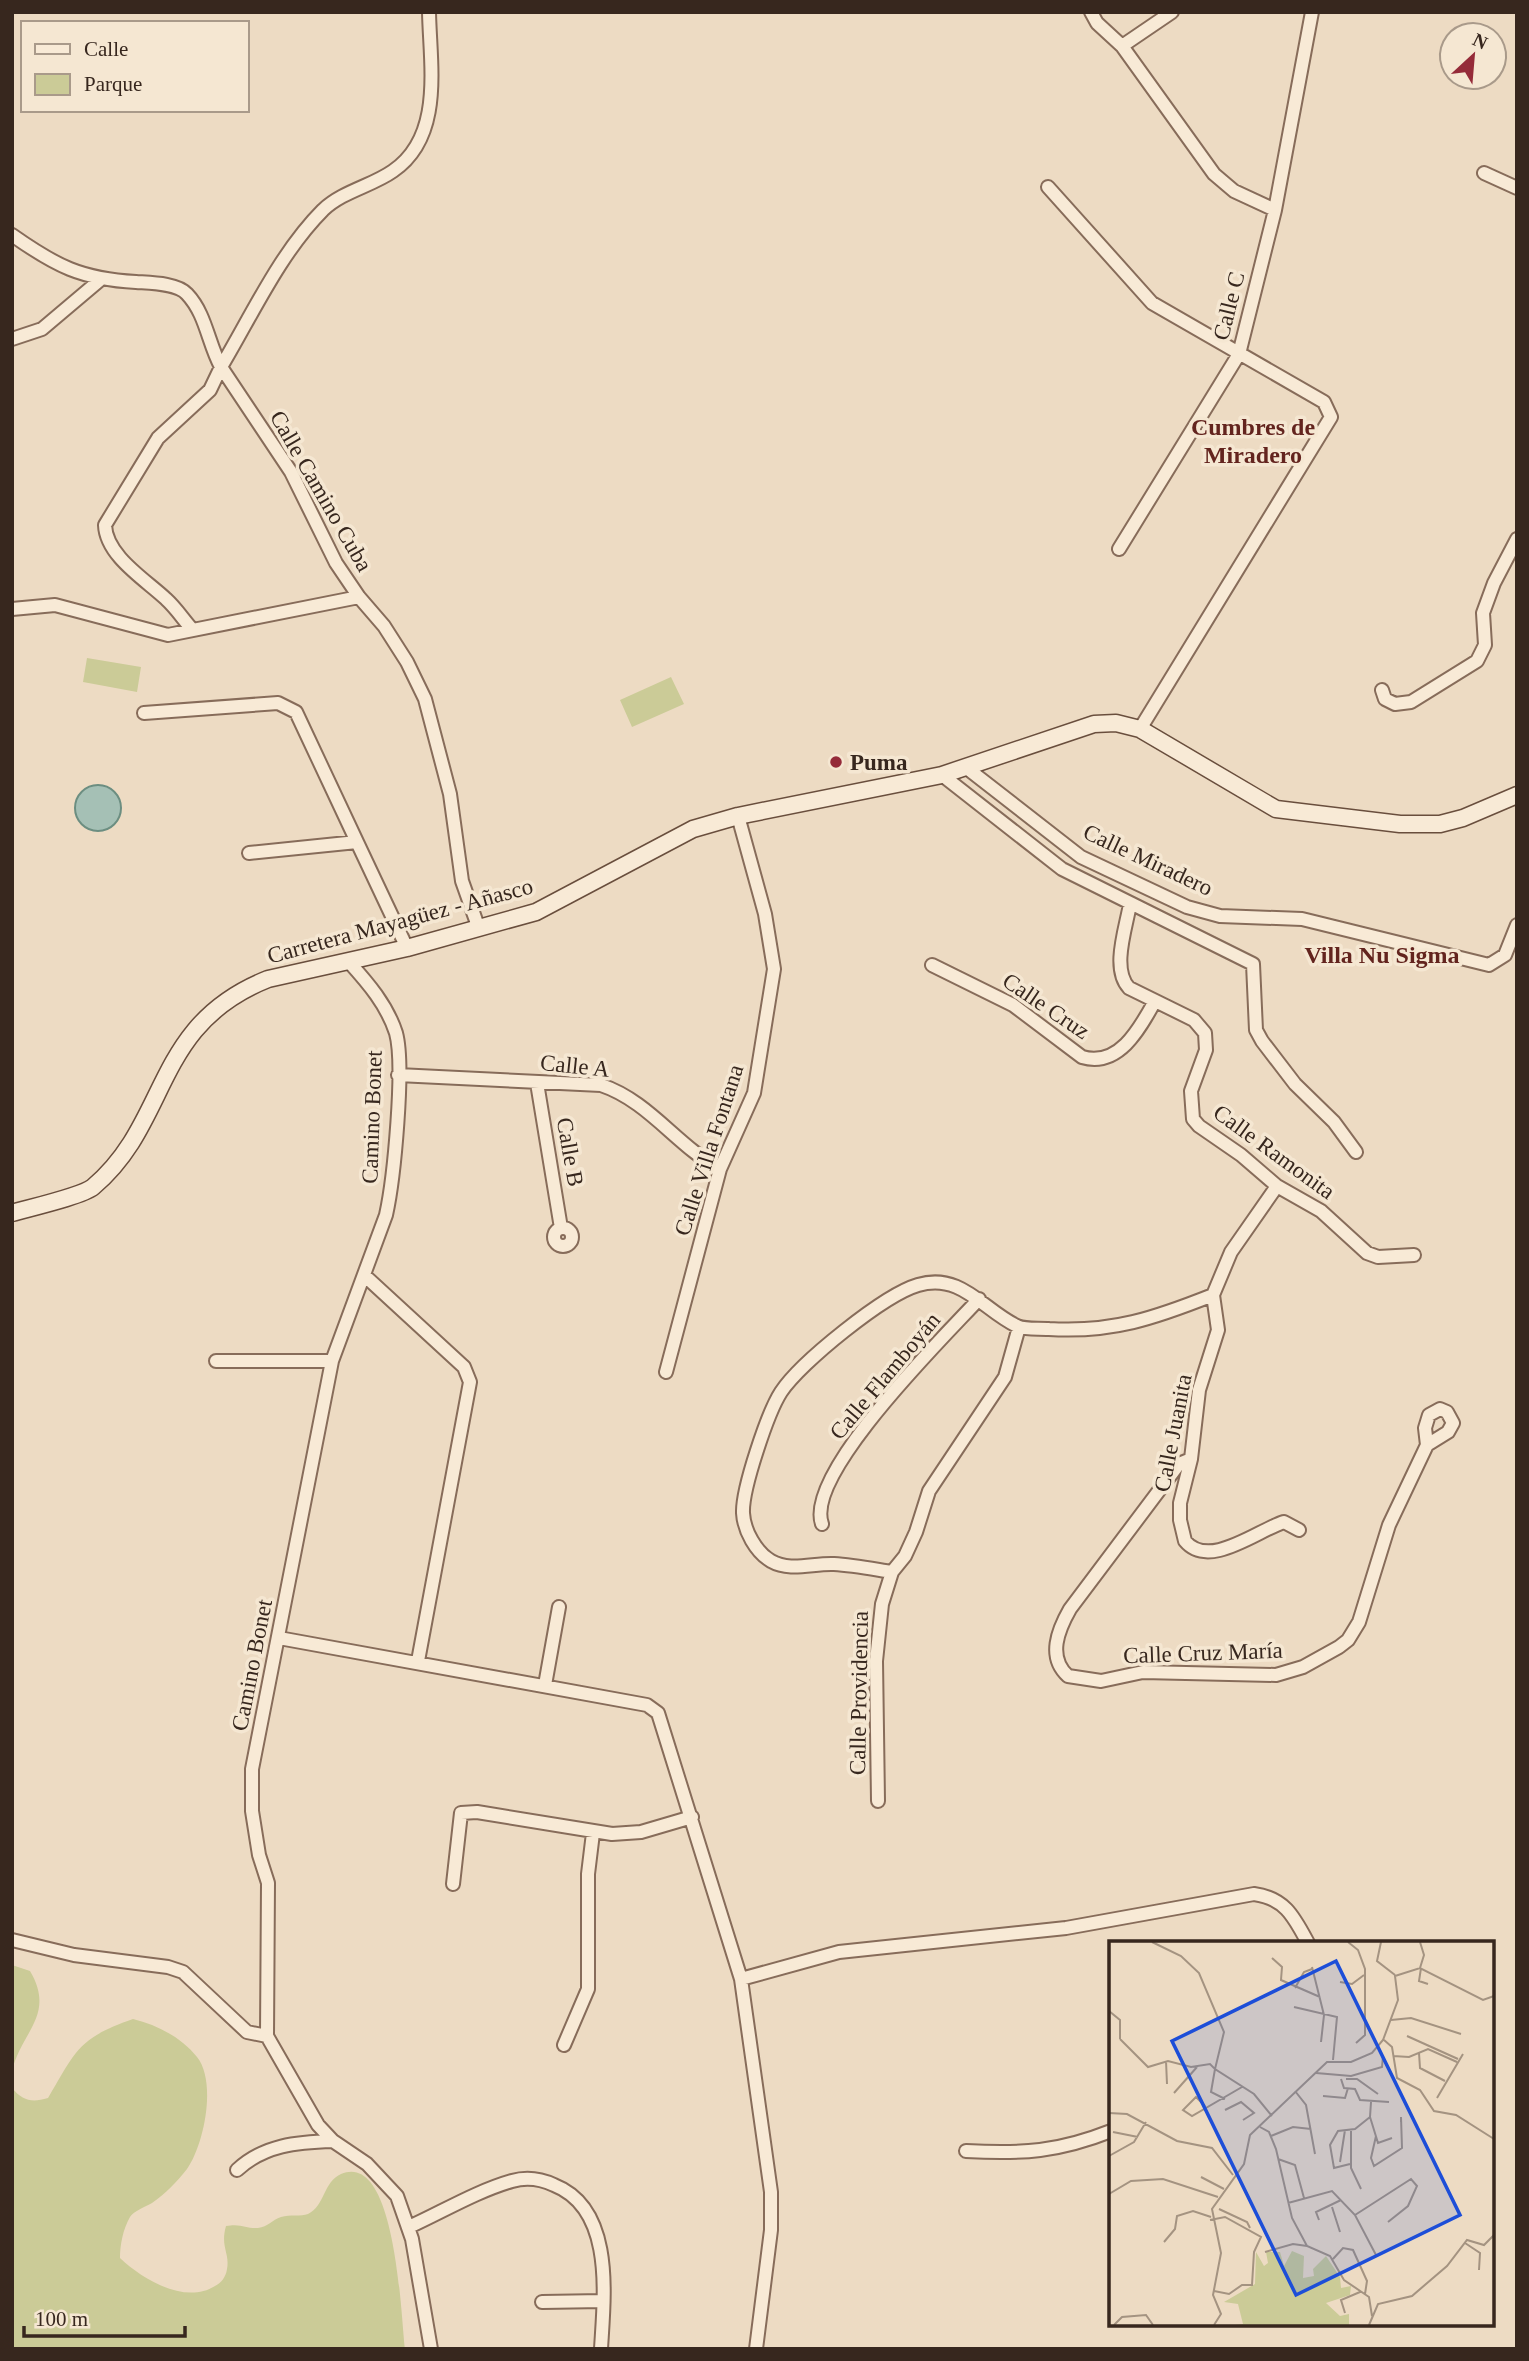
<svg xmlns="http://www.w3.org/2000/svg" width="1529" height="2361" font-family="Georgia,serif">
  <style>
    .green { fill: #cbcb97 }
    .water { fill: #a5c0b5; stroke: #6c8e81; stroke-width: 2 }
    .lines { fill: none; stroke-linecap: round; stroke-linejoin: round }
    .minor-casing { stroke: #876c5a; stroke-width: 16 }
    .secondary-casing { stroke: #694e3d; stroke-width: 19 }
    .minor { stroke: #f8ead6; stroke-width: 12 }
    .secondary { stroke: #f8ead6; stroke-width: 16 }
    .poi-dot { fill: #952b39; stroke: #f5e7d2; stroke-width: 2.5 }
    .labels { text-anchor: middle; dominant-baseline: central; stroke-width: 7; stroke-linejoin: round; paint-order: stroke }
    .street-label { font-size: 23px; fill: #37271e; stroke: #f5e7d2 }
    .poi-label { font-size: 23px; font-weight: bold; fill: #37271e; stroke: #f5e7d2; text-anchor: start }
    .neighbourhood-label { font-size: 24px; font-weight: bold; fill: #63241e; stroke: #f5e7d2 }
    .inset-road { fill: none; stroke: #a49381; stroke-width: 2 }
    .view { fill: #1d4ed8; fill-opacity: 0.15; stroke: #1d4ed8; stroke-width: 3.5 }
    .inset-edge { fill: none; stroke: #37271e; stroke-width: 3.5 }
  </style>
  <rect width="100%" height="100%" fill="#eddbc3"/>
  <path class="green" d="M87,658L141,667L137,692L83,682Z
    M671,677L684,704L632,727L620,700Z
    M12,1965L30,1971C56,2015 21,2032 12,2071Z
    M133,2019C157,2025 181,2037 197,2057C217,2082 204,2145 187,2169C177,2182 165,2194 152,2203C145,2207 134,2211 130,2217C123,2229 120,2245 120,2258C142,2279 185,2305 215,2286C221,2283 226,2277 227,2269C230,2253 220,2247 226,2226C242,2223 246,2229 258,2228C268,2227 272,2220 281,2217C290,2214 301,2217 308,2214C325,2206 323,2182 341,2174C397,2150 401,2321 405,2349H12V2088C23,2101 32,2103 48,2098C76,2051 78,2038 133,2019Z"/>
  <path class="water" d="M75 808a23 23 0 1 1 46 0a23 23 0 1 1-46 0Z"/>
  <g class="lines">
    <defs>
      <path id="minor" d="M429,12C430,65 444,136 393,171C372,186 343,191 323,210C280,253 252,315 221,367L291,472L336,563L359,597L384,626L407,662L425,699L450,794L462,881L479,929
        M1091,12L1097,23L1122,46L1214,174L1234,191L1275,210
        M1122,46L1172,12
        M1484,173L1517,188
        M1048,187L1152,303L1324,402L1331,417L1140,729
        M12,235C56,266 81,279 136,282C150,283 177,283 187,294C206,314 208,343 221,367L210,390L158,438L105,525C106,556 146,580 166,599C176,608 183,619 191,628
        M12,339L42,329L100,280
        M1119,549L1239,354L1275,210L1312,12
        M12,609L55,605L168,635L359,597
        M1382,690L1385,699L1395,704L1411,702L1477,661L1485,645L1483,613L1494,583L1517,539
        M144,713L278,703L296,712L357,842L249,853
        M968,769L1081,857L1187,907L1220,916L1302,919L1489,965L1505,955L1517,925
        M942,775L1062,869L1253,964L1256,1030L1262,1041L1295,1084L1334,1122L1356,1152
        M357,842L407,948
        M1130,904C1126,928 1111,969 1129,988L1194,1020L1205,1033L1206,1050L1191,1091L1193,1119L1199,1126L1241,1155L1277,1186L1321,1211L1367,1253L1378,1257L1414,1255
        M349,962C368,983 387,1005 396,1033C405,1066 394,1179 386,1215L332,1361L252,1769V1811L259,1855L268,1883L267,2036L318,2125L333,2141L367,2164L397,2196L412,2239L431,2349
        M932,965L1013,1005L1082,1057C1119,1068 1140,1028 1155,1001
        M398,1075L601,1085C649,1101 677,1146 720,1169
        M537,1083L561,1228
        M1277,1186L1231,1252L1213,1295L1218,1330L1199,1390L1191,1459L1180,1503V1520L1185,1541C1209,1570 1258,1530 1284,1522L1299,1530
        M554 1237a9 9 0 1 1 18 0a9 9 0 1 1-18 0Z
        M364,1275L464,1367L470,1382L418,1661
        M216,1361H332
        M666,1372L720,1169L754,1093L774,969L765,914L738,816
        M1191,1459L1179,1464L1070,1609C1058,1630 1047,1657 1068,1676L1101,1681L1143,1672L1276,1675L1303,1667L1339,1647L1348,1640L1359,1622L1389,1525L1427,1445L1448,1432L1453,1423L1447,1412L1440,1409L1429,1415L1425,1428L1427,1445
        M822,1524C804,1474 944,1337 979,1299
        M892,1572C873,1569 853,1565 834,1564C813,1563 790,1572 771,1561C756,1552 744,1531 743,1513C742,1489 768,1412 781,1392C801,1362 884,1295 918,1285C961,1272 983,1310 1017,1326C1025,1330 1039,1328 1049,1329C1112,1333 1155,1318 1213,1295
        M279,1638L647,1705L658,1713L741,1979L771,2192V2230L756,2349
        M545,1685L559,1607
        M878,1801L876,1661L882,1604L892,1572L905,1556L916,1532L929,1491L1005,1377L1019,1327
        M453,1884L461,1813L477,1812L612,1834L641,1832L692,1817
        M12,1940L74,1955L168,1967L183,1972L247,2032L267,2036
        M741,1979L839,1952L1066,1928L1254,1894C1285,1898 1294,1917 1308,1943
        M564,2045L588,1989V1874L593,1833
        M966,2151C1023,2154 1058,2152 1111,2131
        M237,2170C264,2145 297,2142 333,2141
        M409,2227C442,2212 477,2191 512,2181C526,2177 541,2179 554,2185C615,2209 604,2297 601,2349
        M542,2302L603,2301"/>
      <path id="secondary" d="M12,1213C29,1208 82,1196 93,1187C171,1121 152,1025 268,979L407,948L536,912L693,829L738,816L942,775L1094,724L1116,723L1140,729L1276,809L1400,824H1440L1463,818L1517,795"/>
    </defs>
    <use href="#minor" class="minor-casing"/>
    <use href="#secondary" class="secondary-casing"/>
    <use href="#minor" class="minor"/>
    <use href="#secondary" class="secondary"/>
  </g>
  <circle class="poi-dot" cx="836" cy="762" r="7"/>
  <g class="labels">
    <g class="street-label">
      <text transform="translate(1229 306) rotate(-76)">Calle C</text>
      <text transform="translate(321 491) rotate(60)">Calle Camino Cuba</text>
      <text transform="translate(1148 860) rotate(25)">Calle Miradero</text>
      <text transform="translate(400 921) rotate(-15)">Carretera Mayagüez - Añasco</text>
      <text transform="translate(1046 1006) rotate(34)">Calle Cruz</text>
      <text transform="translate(575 1066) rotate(6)">Calle A</text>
      <text transform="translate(372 1117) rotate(-88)">Camino Bonet</text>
      <text transform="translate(709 1150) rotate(-72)">Calle Villa Fontana</text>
      <text transform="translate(570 1152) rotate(80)">Calle B</text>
      <text transform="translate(1274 1152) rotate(36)">Calle Ramonita</text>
      <text transform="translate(885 1376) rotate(-50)">Calle Flamboyán</text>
      <text transform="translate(1173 1433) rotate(-79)">Calle Juanita</text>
      <text transform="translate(1203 1653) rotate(-2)">Calle Cruz María</text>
      <text transform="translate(252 1665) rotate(-79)">Camino Bonet</text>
      <text transform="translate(859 1693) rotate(-89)">Calle Providencia</text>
    </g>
    <g class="poi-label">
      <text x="850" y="762">Puma</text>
    </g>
    <g class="neighbourhood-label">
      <text x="1253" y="427">Cumbres de<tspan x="1253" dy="28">Miradero</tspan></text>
      <text x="1382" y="955">Villa Nu Sigma</text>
    </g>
  </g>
  <g transform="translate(1109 1941)">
    <rect width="385" height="385" fill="#eddbc3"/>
    <path d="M183,310L195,315L194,337L205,335L204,328L217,315L231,336L232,347L242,345L241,354L217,362L231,375L240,373V384H126L134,383L129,363L115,361L146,343L147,311L155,325L159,322L157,311H171L175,325Z" fill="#cbcb97"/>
    <path class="inset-road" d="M43,1L72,15L90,32L115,91L106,128L145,153L163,175M239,1L249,9L256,28V94L247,102M272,1L268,20L286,34M163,17L173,26L172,39L211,56M203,26L215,74L212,101M311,27L315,14L311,1M312,27L310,40L319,43M231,41L243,43L255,34M186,47L195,31L203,28M185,66L228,76L224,119M0,70L11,79V98M282,79L302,77L352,93M298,95L349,118M11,98L39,126L59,120L82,126L101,123L106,128L102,151L116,158M275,99L283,106L288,137L311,149L325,170L347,174L385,198M310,112L311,127L336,140M284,115L300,116L319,108L348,121M57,120L58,143M207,132L242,135L273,126L274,115M232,138L235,147L246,148L251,159L280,161M237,138H248L269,153M186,150L197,164L206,213M65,152L88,126M214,155L236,157L239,147M328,157L354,113M262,161L261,176L269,202L283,197M96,165L87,156L74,169L83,175L133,146M116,169L132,161L145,172L134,179M0,172L18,173L68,200L103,207L124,234M151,186L160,191L167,208L183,277L198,305L221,315L235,339L260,356L263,375M242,190V227L252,248M4,191L29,196M162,195L184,186L202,188M267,195L262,217L265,225L293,207L292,176V181M0,215L25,201L37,181M169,218L186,224L195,257M231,221L236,189M241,223L225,227L221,204L229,190L246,188L261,176M92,236L115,248M0,253L22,240L54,238L109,256M179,262L223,250L246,274L267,314M223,266L231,291M110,268L138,281L141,287M246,274L302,238L308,245L299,265L279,281M101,279L116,276L152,296L145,311L143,344H133L120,353L105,350M210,279L207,271L232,259M55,301L66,288L68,275L84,270L102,276M356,302L371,312L370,329M156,311L184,303L198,305M224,318L234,307L244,309L258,340L256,353M236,372L232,359L251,351M5,384L13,376L37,374L44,384M105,384L112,373L104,354L112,312L103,268L135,223L141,194L218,121H242L263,112L274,99L289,59L286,35L311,27L374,59L385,55M260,384L269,363L303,355L338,325L358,299L375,304L385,294"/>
    <path class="view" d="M227,20L351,274L187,354L63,100Z"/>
    <rect width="385" height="385" class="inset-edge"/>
  </g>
  <rect width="1529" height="2361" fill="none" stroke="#37271e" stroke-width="28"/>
  <rect x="21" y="21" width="228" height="91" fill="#f5e7d2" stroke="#a99a8a" stroke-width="2"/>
  <rect x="35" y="44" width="35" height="10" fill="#f8ead6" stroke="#a99a8a" stroke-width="2"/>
  <text x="84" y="56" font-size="21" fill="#37271e">Calle</text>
  <rect x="35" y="74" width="35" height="21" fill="#cbcb97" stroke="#a99a8a" stroke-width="2"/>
  <text x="84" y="91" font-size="21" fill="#37271e">Parque</text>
  <g transform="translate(1473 56) rotate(26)"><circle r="33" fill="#f5e7d2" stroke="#a99a8a" stroke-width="2"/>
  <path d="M0-5L12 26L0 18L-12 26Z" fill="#952b39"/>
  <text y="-10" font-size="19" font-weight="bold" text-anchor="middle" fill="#37271e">N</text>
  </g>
  <path d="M24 2326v10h161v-10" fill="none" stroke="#37271e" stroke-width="3.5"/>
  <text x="35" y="2326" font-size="21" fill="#37271e" stroke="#f5e7d2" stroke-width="5" paint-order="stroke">100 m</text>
</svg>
